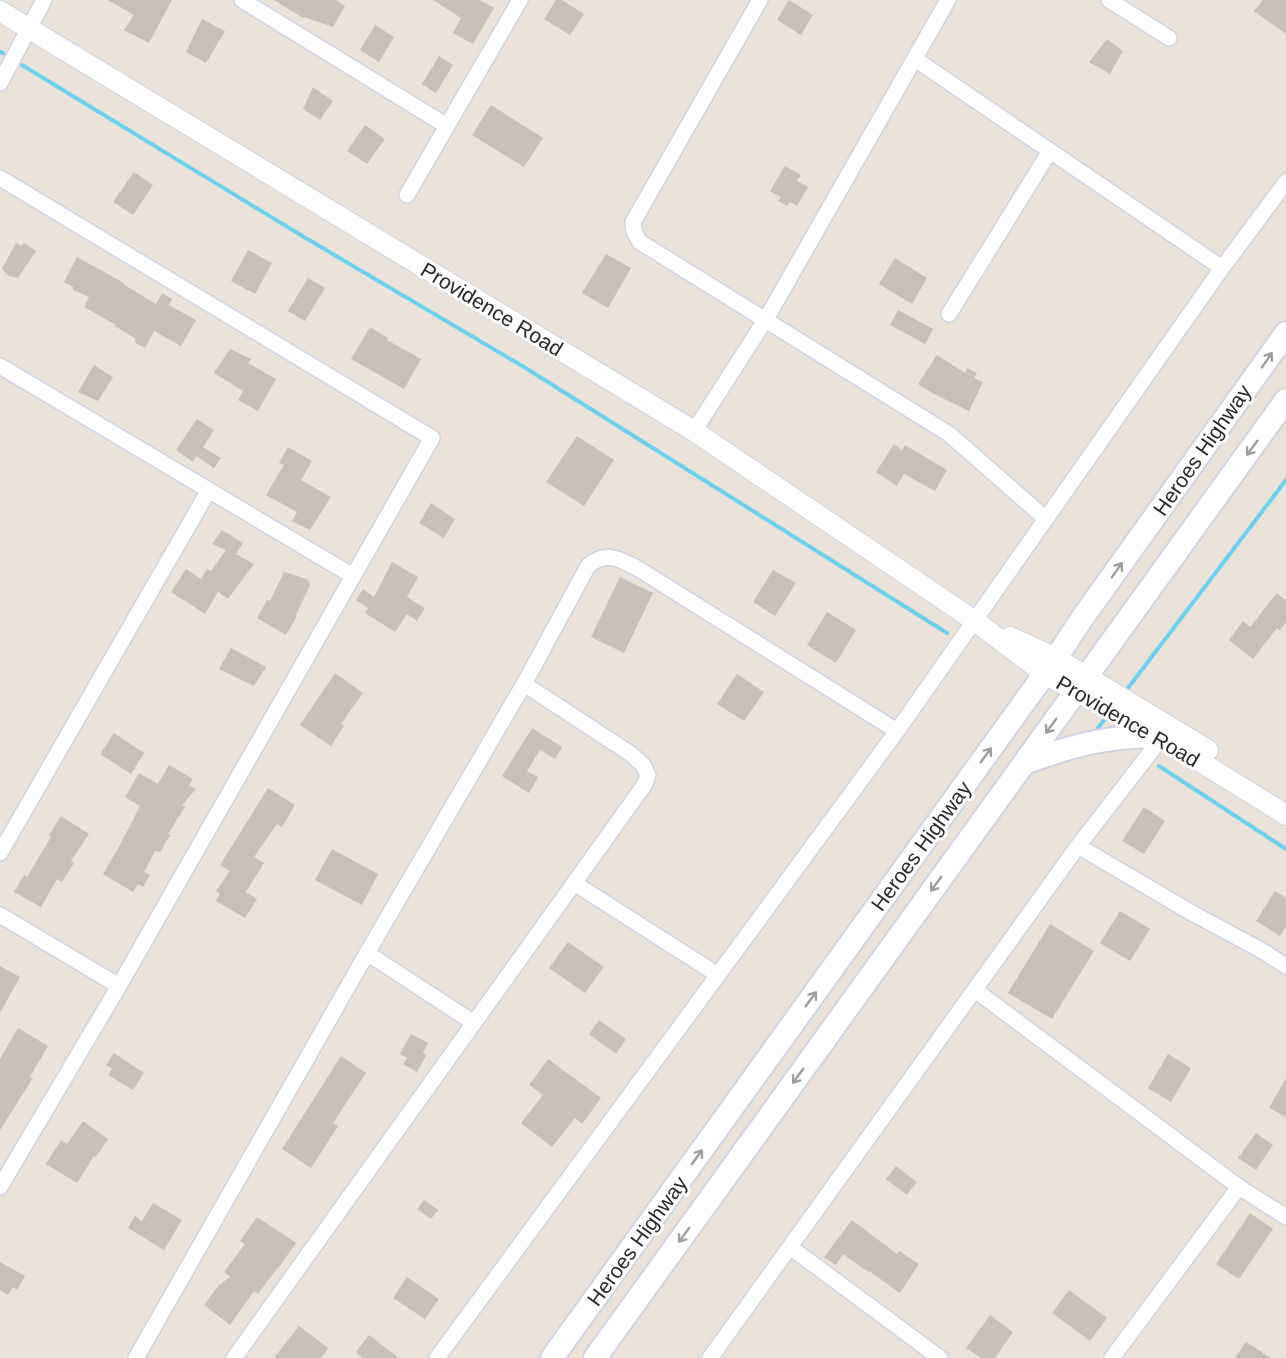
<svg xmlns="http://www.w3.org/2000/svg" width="1286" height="1358" font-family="Helvetica,sans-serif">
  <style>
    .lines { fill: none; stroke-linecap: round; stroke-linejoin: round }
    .stream { stroke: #6ad2f0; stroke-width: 4 }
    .building { fill: #c6c0b9 }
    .minor-casing { stroke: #cfd3e2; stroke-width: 18 }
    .tertiary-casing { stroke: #cfd3e2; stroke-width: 22 }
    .secondary-casing { stroke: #cfd3e2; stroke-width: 26 }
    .minor { stroke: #fff; stroke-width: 15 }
    .tertiary { stroke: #fff; stroke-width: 20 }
    .secondary { stroke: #fff; stroke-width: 22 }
    .oneway { stroke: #9e9e9e }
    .labels { text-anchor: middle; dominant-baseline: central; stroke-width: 6; stroke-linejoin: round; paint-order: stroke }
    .street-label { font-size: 21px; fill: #282828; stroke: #fff }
  </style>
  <rect width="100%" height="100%" fill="#ebe3d9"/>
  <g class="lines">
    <path class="stream" d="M0,52L3,53
      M22,65L304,237L524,367L947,633
      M1125,692L1286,480
      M1098,728L1108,715
      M1159,766L1286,849"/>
  </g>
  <path class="building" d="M108,0H172L149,43L124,30L134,15Z
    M274,0H336L345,6L333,27L304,17L303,18Z
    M433,0H480L494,8L473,44L453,33L461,18Z
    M556,0H562L584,14L570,35L544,19Z
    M789,0L813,15L801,35L777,20Z
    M1263,0H1286V34L1254,11Z
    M202,19L225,31L206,63L186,52Z
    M375,25L394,37L379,62L360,50Z
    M1107,39L1123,51L1110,74L1089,62Z
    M439,56L453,65L436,93L422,84Z
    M313,87L333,101L320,120L303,109Z
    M491,105L543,138L524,167L472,135Z
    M365,125L385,139L367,164L347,151Z
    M785,166L801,175L797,181L808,187L797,206L790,202L787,206L778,201L781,197L770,191Z
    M134,172L153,185L133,215L113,202Z
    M16,243L22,246L24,243L36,251L18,278L9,276L2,269Z
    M248,250L272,263L255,294L231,281Z
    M606,254L631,268L608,308L582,293Z
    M77,257L124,283L123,284L156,304L162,293L172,299L169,305L196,320L181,346L154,331L145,348L134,342L136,339L115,326L116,325L84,307L89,297L73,290V287L64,282Z
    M895,258L927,278L912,304L879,284Z
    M308,278L325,288L305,321L288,311Z
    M898,310L933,329L925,344L890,325Z
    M370,327L388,338L387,340L421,359L404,389L351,359Z
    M230,349L251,359L248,363L276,379L258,411L238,400L243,391L214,373Z
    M937,355L965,373L967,368L977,373L974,378L983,382L969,411L934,394L918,384Z
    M94,365L113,377L98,401L78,392Z
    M197,419L214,430L203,447L221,458L214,468L196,456L193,462L176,450Z
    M577,436L614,460L584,506L546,482Z
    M894,444L902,450L905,445L947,470L935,491L904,474L897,486L876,472Z
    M288,447L312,461L301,480L331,497L310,530L292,521L297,512L266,495L284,465L279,463Z
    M431,503L455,519L444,538L419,523Z
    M222,530L243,543L236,554L254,564L228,599L218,592L205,614L171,592L186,569L201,579L207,569L211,571L226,550L212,544Z
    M392,562L418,577L407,597L425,608L417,621L407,614L395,632L365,613L368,608L356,600L363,589L374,597Z
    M773,570L796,583L775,616L753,602Z
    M284,572L301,577L308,580L310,585L296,615L297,616L286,635L257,618L267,600L270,601Z
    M620,577L653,593L624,653L591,637Z
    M1277,593L1286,601V622L1280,630L1277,628L1253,659L1229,640L1243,621L1250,627Z
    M827,612L856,630L836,663L807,645Z
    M231,648L266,667L254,686L219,669Z
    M335,673L363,693L341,724L344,726L331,746L300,725Z
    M737,674L764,692L744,721L717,704Z
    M532,728L562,747L555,759L540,750L527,771L538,777L529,793L502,776Z
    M114,733L144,753L131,774L100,754Z
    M169,765L193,779L189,785L196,789L182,805L185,807L168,834L171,835L166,841L161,852L155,851L144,872L150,875L143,887L138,884L133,892L103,874L120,845L140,806L125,797L139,773L158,784Z
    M268,788L295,805L282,827L277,824L254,857L264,863L246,892L257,899L245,918L216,901L220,894L216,891L230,871L220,865Z
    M1144,807L1165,821L1144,854L1122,841Z
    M61,816L89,834L71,861L74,863L62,882L57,879L41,907L14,892L24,875L27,877L51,837L49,835Z
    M332,849L378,874L362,905L315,880Z
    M1275,891L1286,898V927L1280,936L1256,921Z
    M1120,911L1150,929L1130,961L1100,943Z
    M1050,924L1094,951L1052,1019L1008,993Z
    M568,942L604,967L585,993L549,968Z
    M0,966L20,977L0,1013Z
    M599,1020L626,1039L616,1054L589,1034Z
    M18,1028L48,1046L30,1077L33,1078L0,1130V1059Z
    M411,1034L428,1043L423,1052L426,1056L417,1072L403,1064L407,1058L400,1054Z
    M114,1053L144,1073L133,1090L108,1075L112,1069L106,1065Z
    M1168,1054L1191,1068L1171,1102L1148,1088Z
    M341,1056L366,1073L333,1123L338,1126L311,1168L282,1149Z
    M548,1059L601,1098L582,1124L575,1118L552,1147L521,1123L543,1095L529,1085Z
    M1286,1078V1117L1269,1108Z
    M83,1121L108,1139L96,1157L94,1156L77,1183L46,1164L61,1140L67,1144Z
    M1256,1133L1273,1145L1256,1170L1238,1158Z
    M896,1166L917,1182L907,1195L886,1179Z
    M424,1200L438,1210L431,1219L417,1209Z
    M153,1203L182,1220L164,1250L128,1228L135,1216L142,1221Z
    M1250,1213L1273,1229L1239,1279L1216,1264Z
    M257,1217L296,1243L279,1267H278L258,1294L254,1291L230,1325L204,1305L218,1286L230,1277L224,1272L245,1244L240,1241Z
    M852,1220L897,1254L899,1251L919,1264L900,1293L869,1271L868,1272L843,1254L836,1265L824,1257Z
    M0,1262L25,1276L17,1290L13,1287L8,1295L0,1290Z
    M407,1277L439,1299L425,1319L393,1298Z
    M1069,1290L1107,1318L1090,1341L1052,1313Z
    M990,1315L1013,1332L995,1358H981L966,1348Z
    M299,1326L328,1348L321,1358H274Z
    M369,1335L399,1358H363L356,1352Z
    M1246,1342L1271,1358H1235Z"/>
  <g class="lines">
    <defs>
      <path id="minor" d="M242,0L447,126
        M760,0L633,222L634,232L640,242L949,434L1046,519
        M1109,0L1169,38
        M915,59L1222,268
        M0,83L44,0
        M0,178L432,438L119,986L0,1187
        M407,195L520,0
        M949,314L1050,151
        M0,366L353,576
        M694,431L766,319L948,0
        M1078,846L1192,913L1259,949L1286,966
        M0,853L209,490
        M574,883L718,975
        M0,915L119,986
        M367,953L474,1023
        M975,990L1239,1187L1286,1217
        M790,1247L940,1358
        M136,1358L367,953L524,684L588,566C606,550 619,559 637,568L897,731
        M234,1358L645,784L648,775L643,765L631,754L524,684
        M437,1358L897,731L1222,268L1286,182
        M710,1358L1078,846L1167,731
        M1112,1358L1239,1187"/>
      <path id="tertiary" d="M0,11L694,431L975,621L1045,674L1162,738L1286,815
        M1010,637L1056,658L1208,750"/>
      <path id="secondary" d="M1024,763C1071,746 1107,736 1157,736
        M552,1358L1056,658L1083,617L1286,333
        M595,1358L1286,400"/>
    </defs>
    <use href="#minor" class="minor-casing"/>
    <use href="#tertiary" class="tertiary-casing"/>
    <use href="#secondary" class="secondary-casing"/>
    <use href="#minor" class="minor"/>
    <use href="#tertiary" class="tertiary"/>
    <use href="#secondary" class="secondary"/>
  </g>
  <defs><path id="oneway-shaft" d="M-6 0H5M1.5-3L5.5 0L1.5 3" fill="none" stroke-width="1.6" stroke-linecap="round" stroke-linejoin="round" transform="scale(1.5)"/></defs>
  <g class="oneway">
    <use href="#oneway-shaft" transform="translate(1267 360) rotate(-55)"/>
    <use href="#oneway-shaft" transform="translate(1252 448) rotate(126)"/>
    <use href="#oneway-shaft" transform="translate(1117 570) rotate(-55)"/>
    <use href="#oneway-shaft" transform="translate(1051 726) rotate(126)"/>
    <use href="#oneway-shaft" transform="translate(986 755) rotate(-54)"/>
    <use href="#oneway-shaft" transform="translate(936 884) rotate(126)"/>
    <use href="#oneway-shaft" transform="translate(811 999) rotate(-54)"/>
    <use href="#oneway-shaft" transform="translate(798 1076) rotate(126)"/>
    <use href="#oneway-shaft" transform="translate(697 1157) rotate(-54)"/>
    <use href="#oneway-shaft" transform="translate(684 1235) rotate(126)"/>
  </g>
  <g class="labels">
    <g class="street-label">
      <text transform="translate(492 309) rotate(31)">Providence Road</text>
      <text transform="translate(1202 450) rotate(-55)">Heroes Highway</text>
      <text transform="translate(1128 721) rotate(30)">Providence Road</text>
      <text transform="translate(921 846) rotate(-54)">Heroes Highway</text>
      <text transform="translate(637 1241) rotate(-54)">Heroes Highway</text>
    </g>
  </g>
</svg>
